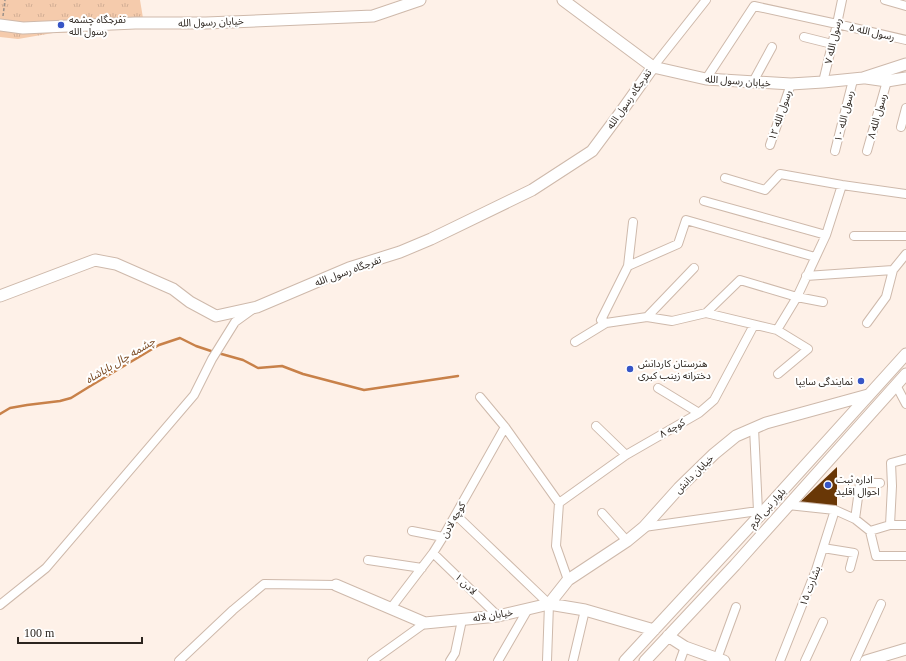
<svg xmlns="http://www.w3.org/2000/svg" width="906" height="661" font-family="'Times New Roman','Noto Sans Arabic',serif">
  <style>
    .grass { fill: url(#grass-tufts) }
    .lines { fill: none; stroke-linecap: round; stroke-linejoin: round }
    .stream { stroke: #c88149; stroke-width: 2.5 }
    .building { fill: #693706 }
    .street-casing { stroke: #ceb9ab; stroke-width: 10 }
    .secondary-casing { stroke: #ceb9ab; stroke-width: 13 }
    .path { stroke: #9a9089; stroke-width: 1.5; stroke-dasharray: 3 2; stroke-linecap: butt }
    .street { stroke: #fff; stroke-width: 8 }
    .secondary { stroke: #fff; stroke-width: 11 }
    .poi-dot { fill: #3655c6; stroke: #fff; stroke-width: 1.5 }
    .labels { text-anchor: middle; dominant-baseline: central; stroke-width: 4; stroke-linejoin: round; paint-order: stroke }
    .poi-label { font-size: 10px; fill: #2c251f; stroke: #fff; text-anchor: start }
    .street-label { font-size: 10px; fill: #2c251f; stroke: #fff }
    .water-label { font-size: 11px; font-style: italic; fill: #7a4921; stroke: #fff }
  </style>
  <defs>
    <pattern id="grass-tufts" width="24" height="20" patternUnits="userSpaceOnUse"><rect width="24" height="20" fill="#f5cbac"/><path d="M3 7l-1-3M5 7V3M7 7l1-3M15 17l-1-3M17 17v-4M19 17l1-3" fill="none" stroke="#d2ae94"/></pattern>
  </defs>
  <rect width="100%" height="100%" fill="#fef1e8"/>
  <path class="grass" d="M0,0H140L143,18L102,31L53,33L18,39L0,37Z"/>
  <g class="lines">
    <path class="stream" d="M218,353L243,360L258,368L282,366L303,374L364,390L458,376
      M0,414L10,408L27,405L60,401L71,398L92,385L159,345L180,338L196,346L214,352"/>
  </g>
  <path class="building" d="M837,467V506L799,503Z"/>
  <g class="lines">
    <defs>
      <path id="street" d="M885,0L906,6
        M804,37L832,44
        M653,67L706,0
        M706,79L754,6L837,24L906,40
        M753,82L772,47
        M823,82L837,24L842,0
        M901,127L906,108
        M770,145L791,84
        M835,151L853,80
        M867,151L887,81
        M725,178L765,190L780,174L842,185L906,194
        M704,201L826,235
        M633,222L628,266L601,320L606,323L647,317L672,321L706,313L777,330L797,297L826,235L842,185
        M854,236H906
        M628,266L678,244L686,220L815,257
        M806,276L893,270L906,254
        M706,313L740,280L797,297L823,302
        M647,317L694,268
        M867,323L886,297L893,270
        M777,330L808,349L778,374
        M575,342L606,323
        M896,385L906,404
        M658,388L699,413
        M480,397L505,427L559,503L556,546L568,580
        M596,426L626,455
        M754,428L758,511
        M559,503L626,455L699,413L714,400L754,325
        M788,505L835,510L855,519L870,531L890,525H906
        M602,513L627,541
        M456,515L549,604L547,661
        M855,519L860,483H880
        M890,525L892,486L891,463L906,459
        M644,527L758,511L763,512
        M412,531L443,537
        M870,531L876,556H906
        M823,548L854,553L850,568
        M433,553L498,616
        M368,560L422,568
        M0,605L46,568L194,395L212,359L235,322L253,309
        M391,608L433,553L443,537L505,427
        M717,659L736,607
        M179,661L233,610L264,584L336,585
        M372,661L425,623
        M450,661L455,653L462,620
        M498,661L528,609
        M573,661L585,610
        M680,661L685,647
        M780,661L816,570L835,510
        M805,661L823,622
        M855,661L881,604"/>
      <path id="secondary" d="M563,0L653,67L706,79L791,84L823,82L863,78L906,64
        M0,25L23,28L135,23H206L373,16L420,0
        M866,78L887,81L906,78
        M0,296L95,260L116,264L173,289L190,302L216,316L257,307L349,268L400,252L431,239L532,190L592,151L621,112L653,67
        M336,585L425,623L498,616L549,604L585,610L654,630
        M549,604L568,580L627,541L644,527L679,488L714,454L736,436L766,423L868,395
        M668,636L685,647L724,661
        M625,661L763,512L906,354
        M645,661L735,565L906,374
        M866,661L906,649"/>
    </defs>
    <use href="#street" class="street-casing"/>
    <use href="#secondary" class="secondary-casing"/>
    <path class="path" d="M3,16L5,0"/>
    <use href="#street" class="street"/>
    <use href="#secondary" class="secondary"/>
  </g>
  <g class="poi-dot">
    <circle cx="61" cy="25" r="4"/>
    <circle cx="630" cy="369" r="4"/>
    <circle cx="861" cy="381" r="4"/>
    <circle cx="828" cy="485" r="4"/>
  </g>
  <g class="labels">
    <g class="poi-label">
      <text x="69" y="19">تفرجگاه چشمه<tspan x="69" dy="12">رسول الله</tspan></text>
      <text x="638" y="363">هنرستان کاردانش<tspan x="638" dy="12">دخترانه زینب کبری</tspan></text>
      <text x="853" y="381" text-anchor="end">نمایندگی سایپا</text>
      <text x="836" y="479">اداره ثبت<tspan x="836" dy="12">احوال اقلید</tspan></text>
    </g>
    <g class="street-label">
      <text transform="translate(211 22) rotate(-2)">خیابان رسول الله</text>
      <text transform="translate(872 32) rotate(13)">رسول الله ۵</text>
      <text transform="translate(833 41) rotate(-77)">رسول الله ۷</text>
      <text transform="translate(738 81) rotate(4)">خیابان رسول الله</text>
      <text transform="translate(629 99) rotate(-55)">تفرجگاه رسول الله</text>
      <text transform="translate(780 115) rotate(-71)">رسول الله ۱۲</text>
      <text transform="translate(844 116) rotate(-76)">رسول الله ۱۰</text>
      <text transform="translate(877 116) rotate(-74)">رسول الله ۸</text>
      <text transform="translate(348 271) rotate(-20)">تفرجگاه رسول الله</text>
      <text transform="translate(672 428) rotate(-30)">کوچه ۸</text>
      <text transform="translate(694 474) rotate(-45)">خیابان دانش</text>
      <text transform="translate(767 508) rotate(-48)">بلوار نبی اکرم</text>
      <text transform="translate(453 520) rotate(-60)">کوچه لادن</text>
      <text transform="translate(466 584) rotate(44)">لادن ۱</text>
      <text transform="translate(810 586) rotate(-69)">بشارت ۱۵</text>
      <text transform="translate(493 615) rotate(-9)">خیابان لاله</text>
    </g>
    <g class="water-label">
      <text transform="translate(120 360) rotate(-31)">چشمه چال باباشاه</text>
    </g>
  </g>
  <path d="M18 637v6h124v-6" fill="none" stroke="#2c251f" stroke-width="2"/>
  <text x="24" y="637" font-size="12" fill="#2c251f" stroke="#ffffff" stroke-width="3" paint-order="stroke">100 m</text>
</svg>
